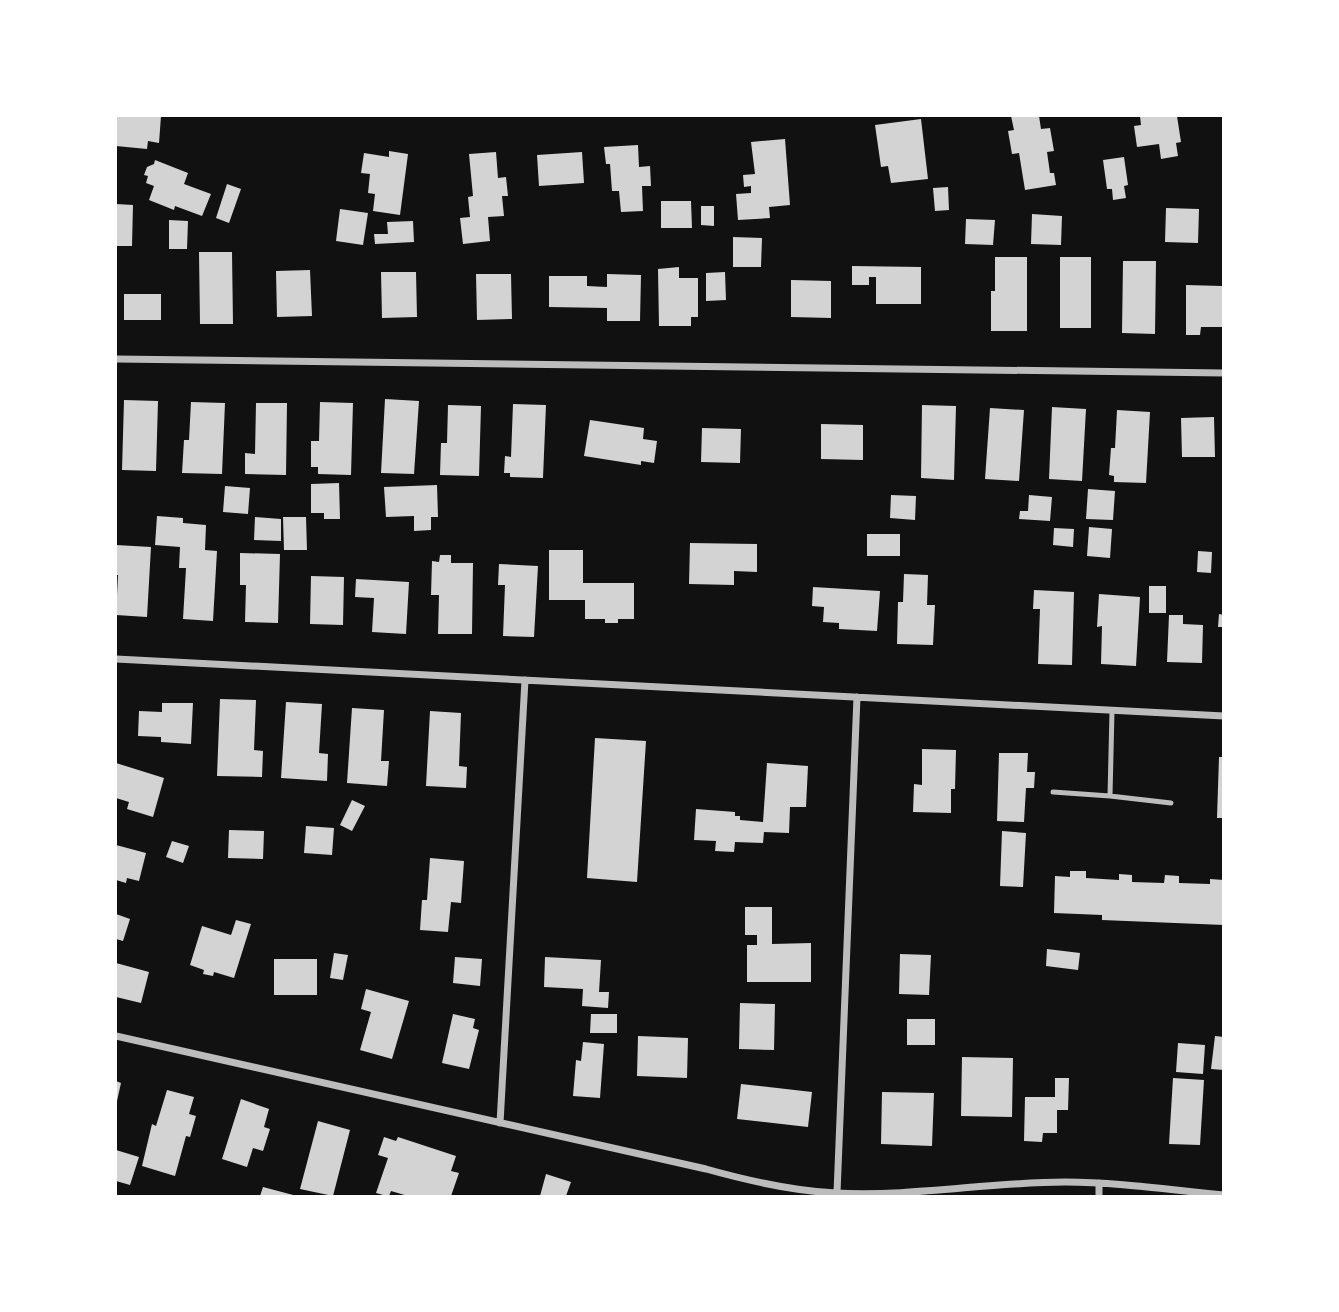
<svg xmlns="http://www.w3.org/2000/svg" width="1339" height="1312" font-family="'Alegreya Sans',sans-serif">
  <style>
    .building { fill: #d3d3d3 }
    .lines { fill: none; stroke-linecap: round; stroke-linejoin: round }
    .service { stroke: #bcbcbc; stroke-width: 5 }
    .minor { stroke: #bcbcbc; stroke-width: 7 }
  </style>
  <rect width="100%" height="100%" fill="#111"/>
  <path class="building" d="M116,116H161L159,143L148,141L147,149L116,146Z
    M1011,116H1039L1041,129L1050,128L1054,151L1047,152L1050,173H1054L1056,185L1025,190L1019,153L1012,154L1008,131L1014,130Z
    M1140,116H1177L1181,142L1176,143L1178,156L1161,159L1159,144L1137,147L1134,126L1141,125Z
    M921,119L928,179L891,183L888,166L881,167L875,125Z
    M785,139L790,205L769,207L770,218L738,220L736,194L751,193V186L744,187L743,175L755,174L751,142Z
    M638,145L639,167L650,166L651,186H642L643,211L621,212L619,191H612L610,164H606L604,147Z
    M389,151L408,154L400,215L373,211L375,194L368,193L370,174L361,173L364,153L389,157Z
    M496,152L498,178L506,177L508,196H502L504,216L488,217L490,241L463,244L460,218L470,217L468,197L473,196L469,154Z
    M582,152L584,183L539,186L537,155Z
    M1124,157L1128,185L1124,186L1126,198L1113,200L1112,189H1107L1103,160Z
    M155,160L188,173L184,184L211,194L202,216L175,206L174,210L149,200L154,186L146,183L148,176L144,175L147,167L154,164Z
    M227,184L241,189L229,223L216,218Z
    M948,187L949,210L935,211L933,188Z
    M661,201H691L692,228H661Z
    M116,204L133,205L132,246H116Z
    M701,206H714V226L701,225Z
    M1166,208L1199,209L1198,243L1165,242Z
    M340,209L368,213L363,245L336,241Z
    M1032,214L1062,216L1061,245L1031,244Z
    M966,219L995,220L993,245L965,244Z
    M169,220L188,221L187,249H169Z
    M413,221L414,242L375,244L374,234H388L387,222Z
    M733,237L762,238L761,267H733Z
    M199,252H232L233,324H200Z
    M995,257H1027V331H991V291H995Z
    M1060,257H1091V328H1060Z
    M1123,261H1156L1155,334L1122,333Z
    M852,266L921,267V304H876V277H869V285H852Z
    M679,267V278H698V317H691V326H659L658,269Z
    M310,270L312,316L277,317L276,271Z
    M381,272H416L417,317L382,318Z
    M725,272L726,300L706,301V273Z
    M476,274H511L512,319L477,320Z
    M607,274L641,275L640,321H607V308L549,307V276H587V286L607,287Z
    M791,280L831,281V318L791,317Z
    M1186,285L1222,286V327H1201L1200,335H1186Z
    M124,294H161V320H124Z
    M385,399L419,401L414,474L381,473Z
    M124,400L158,401L156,471L122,470Z
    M191,402L225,403L222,474L182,473L184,440H189Z
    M320,402L353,403L351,475L318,474V467H311V441H319Z
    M256,403H287L286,475L245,474V453L255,454Z
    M513,404L546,405L543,478L510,477V473H504L505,456L511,457Z
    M448,405L481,406L479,476L440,475L441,443H447Z
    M922,405L956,406L954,480L921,478Z
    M1052,407L1086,409L1082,481L1049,479Z
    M990,408L1024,410L1019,481L985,479Z
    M1117,410L1150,412L1146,483L1114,482V476L1109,475L1111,448H1115Z
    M1214,417L1215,457H1182L1181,418Z
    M590,420L644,428L643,439L657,441L654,463L641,461V465L584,456Z
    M821,424L863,425V460L821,459Z
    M702,428L741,429L740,463L701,462Z
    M339,483L340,519H324V513H311V484Z
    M437,485L438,517H431V530L414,531V516L386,517L384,487Z
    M225,486L250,488L248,514L223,512Z
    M1088,489L1115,491L1113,520L1086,519Z
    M891,495L916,496L915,520L890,518Z
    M1029,495L1052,497L1050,521L1019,519L1020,511H1028Z
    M157,516L183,518V523L206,525L205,550L217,551L213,621L183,619L186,568H179L180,547L155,545Z
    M255,517L281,519V541L254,540Z
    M283,517H306L307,550H284Z
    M1089,527L1112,529L1110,558L1087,556Z
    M1054,528L1074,529L1073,547L1053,545Z
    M867,534H900V556H867Z
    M690,543L757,544V572L734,571V585L689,584Z
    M116,545L151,547L147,617L116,615L118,575H116Z
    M549,550H583V583H634V619H618V623H605V619H585V600H549Z
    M1198,551L1212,552L1211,573L1197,572Z
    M240,553L280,554L278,623L245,622L246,585H240Z
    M440,555H451V563H473L472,634H438L439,595H431L432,561L439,562Z
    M499,564L538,566L534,637L503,636L505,585H498Z
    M904,574L928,575L927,605H935L933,645L897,644L898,602H903Z
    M311,576L344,577L343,625L310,624Z
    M356,579L409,582L406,634L372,632L374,598L355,597Z
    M1149,586H1166V613H1149Z
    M813,587L880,591L877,631L839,629V623L823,622L824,607L812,606Z
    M1034,590L1074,592L1072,665L1038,664L1040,609H1033Z
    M1099,594L1140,597L1136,666L1101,664L1102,626L1097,627Z
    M1219,614L1224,615V627H1218Z
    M1169,615H1183V624L1203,625L1202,663L1167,662Z
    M220,699L256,700L254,750L263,751L262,777L217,776Z
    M286,702L322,704L319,753L328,754L327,781L281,778Z
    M162,703H193L191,744L161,742V737L138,736L139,711L162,712Z
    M352,708L384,710L381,761H389L387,786L347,783Z
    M430,711L461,713L459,766L467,767L466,788L426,786Z
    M595,738L646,741L637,882L587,878Z
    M922,749L956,750L955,789H951V813L913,812L914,784L922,785Z
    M999,753H1028L1027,772H1035L1034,788H1026L1024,822L997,821Z
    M1219,757H1224V818H1217Z
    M116,763L164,778L153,817L127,809L129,802L116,798Z
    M767,763L808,766L806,807H790L789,833L764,832L763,843L735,842L734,852L715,851L716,841L694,840L696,809L735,812V816H740V820L763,822Z
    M352,800L365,806L352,831L340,825Z
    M306,826L334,828L332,855L304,853Z
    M229,830L264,831L263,859L228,858Z
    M1002,831L1026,833L1023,887L1000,886Z
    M172,841L189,846L183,863L166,857Z
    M116,845L146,853L139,881L127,878L126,883L116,880Z
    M430,858L464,861L461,903L451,902L448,932L420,930L422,900H427Z
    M1070,871H1086V878L1119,880V874L1132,875V882L1164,883L1165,875L1179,876V883L1210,884V879L1224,880V925L1102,920V915L1054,913L1055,876L1070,877Z
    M745,907H772V944L811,943V982H747V945H757V935H745Z
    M116,914L130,919L123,941L116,939Z
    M236,920L251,924L234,978L214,972L213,976L203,974L204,970L190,965L202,926L231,935Z
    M1047,949L1080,953L1078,970L1046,966Z
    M334,953L348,955L343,980L330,978Z
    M900,954L931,955L929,995L899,994Z
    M455,957L482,959L480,986L453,983Z
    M545,957L601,960L599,992H609L608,1008L582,1006L583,989L544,987Z
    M274,959H317V995H274Z
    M116,963L149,972L141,1003L116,997Z
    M366,989L409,1001L392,1059L360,1050L371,1012L361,1009Z
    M740,1003L775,1004L774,1050L739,1049Z
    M453,1014L475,1019L473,1028L479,1030L469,1069L442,1063Z
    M591,1014H617V1033H590Z
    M907,1019H935V1045H907Z
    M638,1036L688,1038L687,1078L637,1076Z
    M1215,1036L1224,1037V1070L1211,1069Z
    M583,1042L604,1044L600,1098L573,1096L576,1060L581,1061Z
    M1178,1043L1205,1045L1203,1074L1176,1072Z
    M962,1057L1013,1058L1012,1117L961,1116Z
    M1055,1078H1069L1068,1110H1057V1133H1043L1042,1142L1024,1141L1025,1097H1055Z
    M1173,1078L1204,1080L1200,1145L1169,1144Z
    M116,1081L121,1083L117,1101H116Z
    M741,1084L812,1092L808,1127L737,1119Z
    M167,1090L194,1097L189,1114L196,1116L190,1137L186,1136L175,1176L142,1166L152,1124L156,1126Z
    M882,1092L934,1093L932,1146L881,1144Z
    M241,1099L269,1109L264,1127L270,1129L263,1151L253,1148L247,1167L222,1159Z
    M318,1121L350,1130L333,1196L300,1189Z
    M384,1137L396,1141L398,1137L456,1156L451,1171L459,1173L451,1196H408L391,1191L389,1196H387L376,1193L388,1158L378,1155Z
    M116,1150L139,1157L130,1185L116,1181Z
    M546,1174L571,1182L566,1196H540Z
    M263,1187L297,1196H260Z"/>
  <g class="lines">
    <path class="service" d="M1112,711L1110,796L1171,803
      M1053,792L1110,796"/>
    <path class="minor" d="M116,359L1224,373
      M116,659L1224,716
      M116,1036L706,1169C749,1181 792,1191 836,1193C913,1197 989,1182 1065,1182C1118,1182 1171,1190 1224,1195
      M500,1123L525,680
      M1099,1183V1196
      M837,1193L857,697"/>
  </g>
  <rect width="1339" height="1312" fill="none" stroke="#ffffff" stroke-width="234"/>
</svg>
